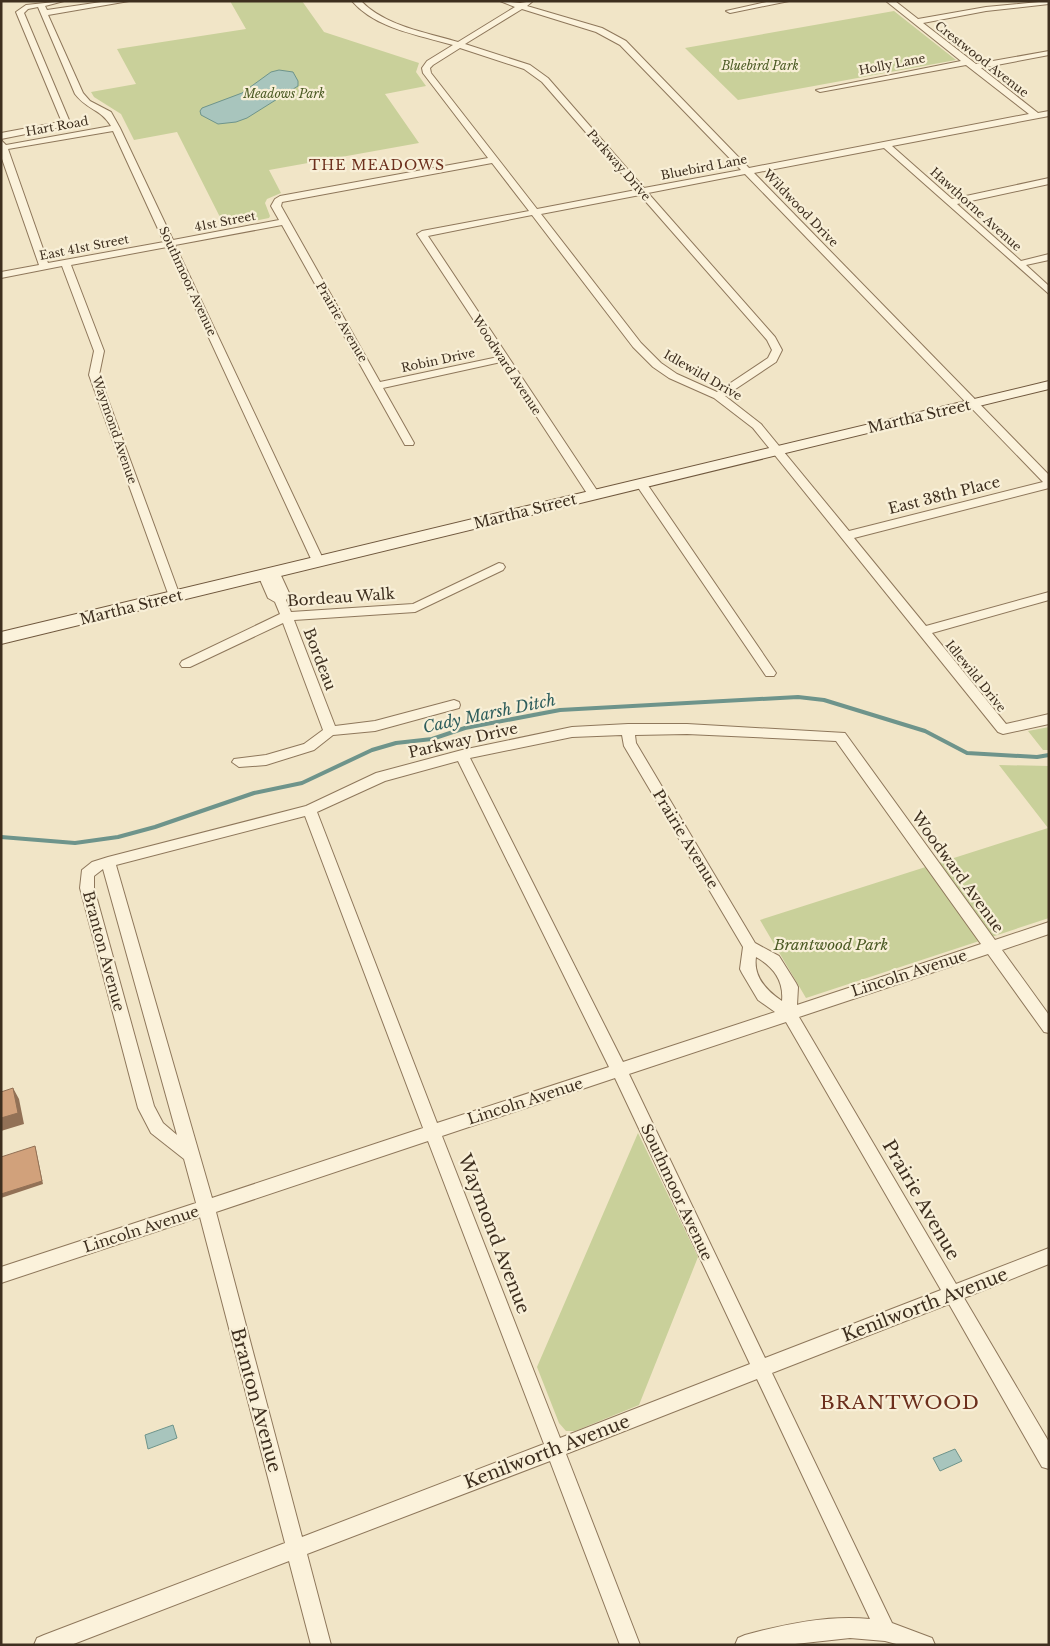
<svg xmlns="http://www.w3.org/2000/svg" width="1050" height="1646" font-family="'Libre Baskerville',serif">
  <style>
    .green { fill: #c9d09a }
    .water { fill: #a8c5bd; stroke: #6e948b }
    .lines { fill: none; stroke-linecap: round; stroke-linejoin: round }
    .stream { stroke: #6e948b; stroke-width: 4 }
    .street-casing { stroke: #8e775b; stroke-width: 2 }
    .secondary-casing { stroke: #70583e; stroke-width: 2 }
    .street { fill: #fbf2db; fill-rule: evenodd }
    .secondary { fill: #fbf2db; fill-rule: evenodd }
    .shaded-wall { fill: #927156 }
    .building { fill: #d1a17b; stroke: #927156 }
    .labels { text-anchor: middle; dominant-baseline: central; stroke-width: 4.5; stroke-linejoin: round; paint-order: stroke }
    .far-street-label { font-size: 12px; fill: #3e2f1f; stroke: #f8efd7 }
    .far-park-label { font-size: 12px; font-style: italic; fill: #4c5b25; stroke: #f8efd7 }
    .far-neighbourhood-label { font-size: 14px; letter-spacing: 1px; fill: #6c2f1c; stroke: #f8efd7 }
    .street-label { font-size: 15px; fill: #3e2f1f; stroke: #f8efd7 }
    .park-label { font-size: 15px; font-style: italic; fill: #4c5b25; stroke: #f8efd7 }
    .water-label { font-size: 16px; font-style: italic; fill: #2e5e5c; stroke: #f8efd7 }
    .near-street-label { font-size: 18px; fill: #3e2f1f; stroke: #f8efd7 }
    .near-neighbourhood-label { font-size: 19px; letter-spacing: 1px; fill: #6c2f1c; stroke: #f8efd7 }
  </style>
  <rect width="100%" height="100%" fill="#f1e5c7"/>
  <path class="green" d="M230,1H302L324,32L419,63L416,72L426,86L385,94L419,143L269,170L281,193L267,199L265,203L270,216L269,218L225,227L177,132L134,140L121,114L94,97L91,92L136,84L117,49L246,29Z
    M894,11L956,60L738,100L685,48Z
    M1049,727V750H1043L1028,731Z
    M999,765L1049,766V918L806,998L760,920L1048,828Z
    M638,1133L698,1257L639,1405L575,1431H566L559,1423L537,1367Z"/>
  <path class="water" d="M279,70L293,72L298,81V86L247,118L236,122L218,124L201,115L200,111L202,108L242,93L271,72Z
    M173,1425L177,1438L148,1449L145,1435Z
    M955,1449L962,1461L940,1471L933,1458Z"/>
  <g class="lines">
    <path class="stream" d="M1,837L75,843L118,837L155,827L254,793L302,783L372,750L396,743L432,739L465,728L560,710L798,697L824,700L925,731L967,753L1037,757L1049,755"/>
    <defs>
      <path id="street" d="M64,1L45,6L47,10L108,1H129L48,15L83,93L90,101L111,112L120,128L173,240L279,220L271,206L275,199L280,196L488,158L423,73L422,68L427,61L453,45C419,35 376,29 352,1H361C385,26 425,32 458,42L515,7L500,1L520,3L533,1L527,6L602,28L626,41L749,168L1029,114L966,65L820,92L816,90L961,61L886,1H895L918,19L986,7L1049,1V4L986,11L923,23L976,64L1049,51V55L981,68L1038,113L1049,111V116L892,146L952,199L1049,178V184L957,204L1021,261L1049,254V260L1026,265L1049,286V294L884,148L754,173L1049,475V488L854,538L926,626L1049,592V600L932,633L1006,724L1049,714V724L1003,734L998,732L753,428L714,398L669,378L653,367L633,347L532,215L428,236L600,495L594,499L590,498L501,362L383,388L414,443L413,445H405L282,225L175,245L324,561L318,565L312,561L167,247L71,265L104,351L99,375L180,596L174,600L170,599L89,375L94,351L62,266L1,278V272L39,265L1,156V140L6,145L111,126C101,109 87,110 75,94L38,7L28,9L24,13L69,120L66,126L1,139V133L60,122L61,120L16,12L26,5ZM522,9L596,32L620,45L741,170L644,188L548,78L530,65L465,44ZM460,48L524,69L542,82L636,190L537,209L431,73L430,68L433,65ZM113,131L164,242L48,263L8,149ZM492,163L529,211L422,231L417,234L498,357L380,382L281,206L282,202ZM745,174L1043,482L849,531L761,424L725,396L776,362L782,350L775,337L648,193ZM640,195L767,340L772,350L768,358L717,392L677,374L661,363L641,343L541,214Z
        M771,1H789L730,13L726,11Z
        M641,479L645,481L774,670L776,673L774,676H766L635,483Z
        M499,563L503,564L505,567L503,570L415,612L294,620L335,726L375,721L454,700L459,702L460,705L459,708L375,731L333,735L314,750L266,765L239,767L232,762L234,759L266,755L304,744L323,730L283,623L190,667H182L180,664L182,661L280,614L275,602L268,598L258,575L260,572H268L274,568L278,569L290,595L286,600L291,612L413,604Z
        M628,724H687L845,733L995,940L1049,922V934L1002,950L1049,1015V1033L1044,1032L988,954L799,1017L956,1284L1049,1248V1264L964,1298L1049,1442V1469L1042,1467L949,1304L772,1373L892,1623L932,1638L935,1645H900L885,1641L850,1638L786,1645H735L738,1638L745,1635C786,1624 828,1615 870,1619L757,1379L566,1454L640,1645H620L550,1461L307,1554L331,1645H311L289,1561L71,1645H34L37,1638L44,1635L285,1543L200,1217L1,1283V1267L196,1203L184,1159L151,1133L138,1108L80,888L82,870L92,862L108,857L306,806L376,773L462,750L572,727ZM687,734L836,741L981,944L797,1005L798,987L796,983L779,956L755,943L636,743L635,735ZM622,735L624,746L743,947L740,969L742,973L758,1000L775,1012L623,1062L470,758L572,737ZM458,761L609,1067L437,1123L317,812L385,781ZM305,816L423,1128L212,1198L116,865ZM103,869L177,1135L163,1123L154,1106L94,888V876ZM756,957C773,967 784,980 782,1001C767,991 753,977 756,957ZM786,1022L941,1290L765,1358L629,1074ZM615,1078L750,1364L560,1438L442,1136ZM428,1141L544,1444L302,1537L216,1212Z"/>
      <path id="secondary" d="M1049,381V389L1,644V632Z"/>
    </defs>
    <use href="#street" class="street-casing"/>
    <use href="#secondary" class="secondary-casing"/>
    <use href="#street" class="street"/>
    <use href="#secondary" class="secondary"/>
  </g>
  <path class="shaded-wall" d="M13,1088L19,1099L24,1124L1,1131V1118Z
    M35,1146L36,1150L43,1184L1,1198V1194Z"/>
  <path class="building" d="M13,1088L18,1113L1,1118V1092Z
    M35,1146L42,1181L1,1194V1157Z"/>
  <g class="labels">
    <g class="far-street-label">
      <text transform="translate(982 59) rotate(38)">Crestwood Avenue</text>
      <text transform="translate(892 64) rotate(-11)">Holly Lane</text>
      <text transform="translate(57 126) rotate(-10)">Hart Road</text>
      <text transform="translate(619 165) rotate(49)">Parkway Drive</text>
      <text transform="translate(704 167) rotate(-11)">Bluebird Lane</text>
      <text transform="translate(801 208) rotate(46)">Wildwood Drive</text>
      <text transform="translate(976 209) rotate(42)">Hawthorne Avenue</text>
      <text transform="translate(225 221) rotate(-11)">41st Street</text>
      <text transform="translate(84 247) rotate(-11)">East 41st Street</text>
      <text transform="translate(188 281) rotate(65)">Southmoor Avenue</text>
      <text transform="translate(342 322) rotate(60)">Prairie Avenue</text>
      <text transform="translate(438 360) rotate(-12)">Robin Drive</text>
      <text transform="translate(507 365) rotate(57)">Woodward Avenue</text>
      <text transform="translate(703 375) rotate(30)">Idlewild Drive</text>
      <text transform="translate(115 430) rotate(71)">Waymond Avenue</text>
      <text transform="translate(976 676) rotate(51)">Idlewild Drive</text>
    </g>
    <g class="far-park-label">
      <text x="760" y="65">Bluebird Park</text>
      <text x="284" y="93">Meadows Park</text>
    </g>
    <g class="far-neighbourhood-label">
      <text x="377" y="165">THE MEADOWS</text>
    </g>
    <g class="street-label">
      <text transform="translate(919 416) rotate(-13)">Martha Street</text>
      <text transform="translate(944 495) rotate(-14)">East 38th Place</text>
      <text transform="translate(525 511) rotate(-14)">Martha Street</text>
      <text transform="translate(341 597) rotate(-4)">Bordeau Walk</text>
      <text transform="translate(131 607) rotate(-14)">Martha Street</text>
      <text transform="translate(320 659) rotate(69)">Bordeau</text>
      <text transform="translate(463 740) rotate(-13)">Parkway Drive</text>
      <text transform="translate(686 839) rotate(59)">Prairie Avenue</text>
      <text transform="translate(958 872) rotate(54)">Woodward Avenue</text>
      <text transform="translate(104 951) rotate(75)">Branton Avenue</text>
      <text transform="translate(909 973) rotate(-18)">Lincoln Avenue</text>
      <text transform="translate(525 1101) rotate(-18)">Lincoln Avenue</text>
      <text transform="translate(677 1192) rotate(65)">Southmoor Avenue</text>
      <text transform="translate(141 1229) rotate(-18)">Lincoln Avenue</text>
    </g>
    <g class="park-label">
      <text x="831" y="944">Brantwood Park</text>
    </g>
    <g class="water-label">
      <text transform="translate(489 713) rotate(-12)">Cady Marsh Ditch</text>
    </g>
    <g class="near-street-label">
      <text transform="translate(921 1200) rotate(60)">Prairie Avenue</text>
      <text transform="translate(494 1234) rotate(69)">Waymond Avenue</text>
      <text transform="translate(925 1305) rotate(-21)">Kenilworth Avenue</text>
      <text transform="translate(256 1400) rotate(75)">Branton Avenue</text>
      <text transform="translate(547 1452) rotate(-21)">Kenilworth Avenue</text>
    </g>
    <g class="near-neighbourhood-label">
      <text x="900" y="1402">BRANTWOOD</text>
    </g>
  </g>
  <rect width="1050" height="1646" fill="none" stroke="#3e2f1f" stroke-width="5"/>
</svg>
